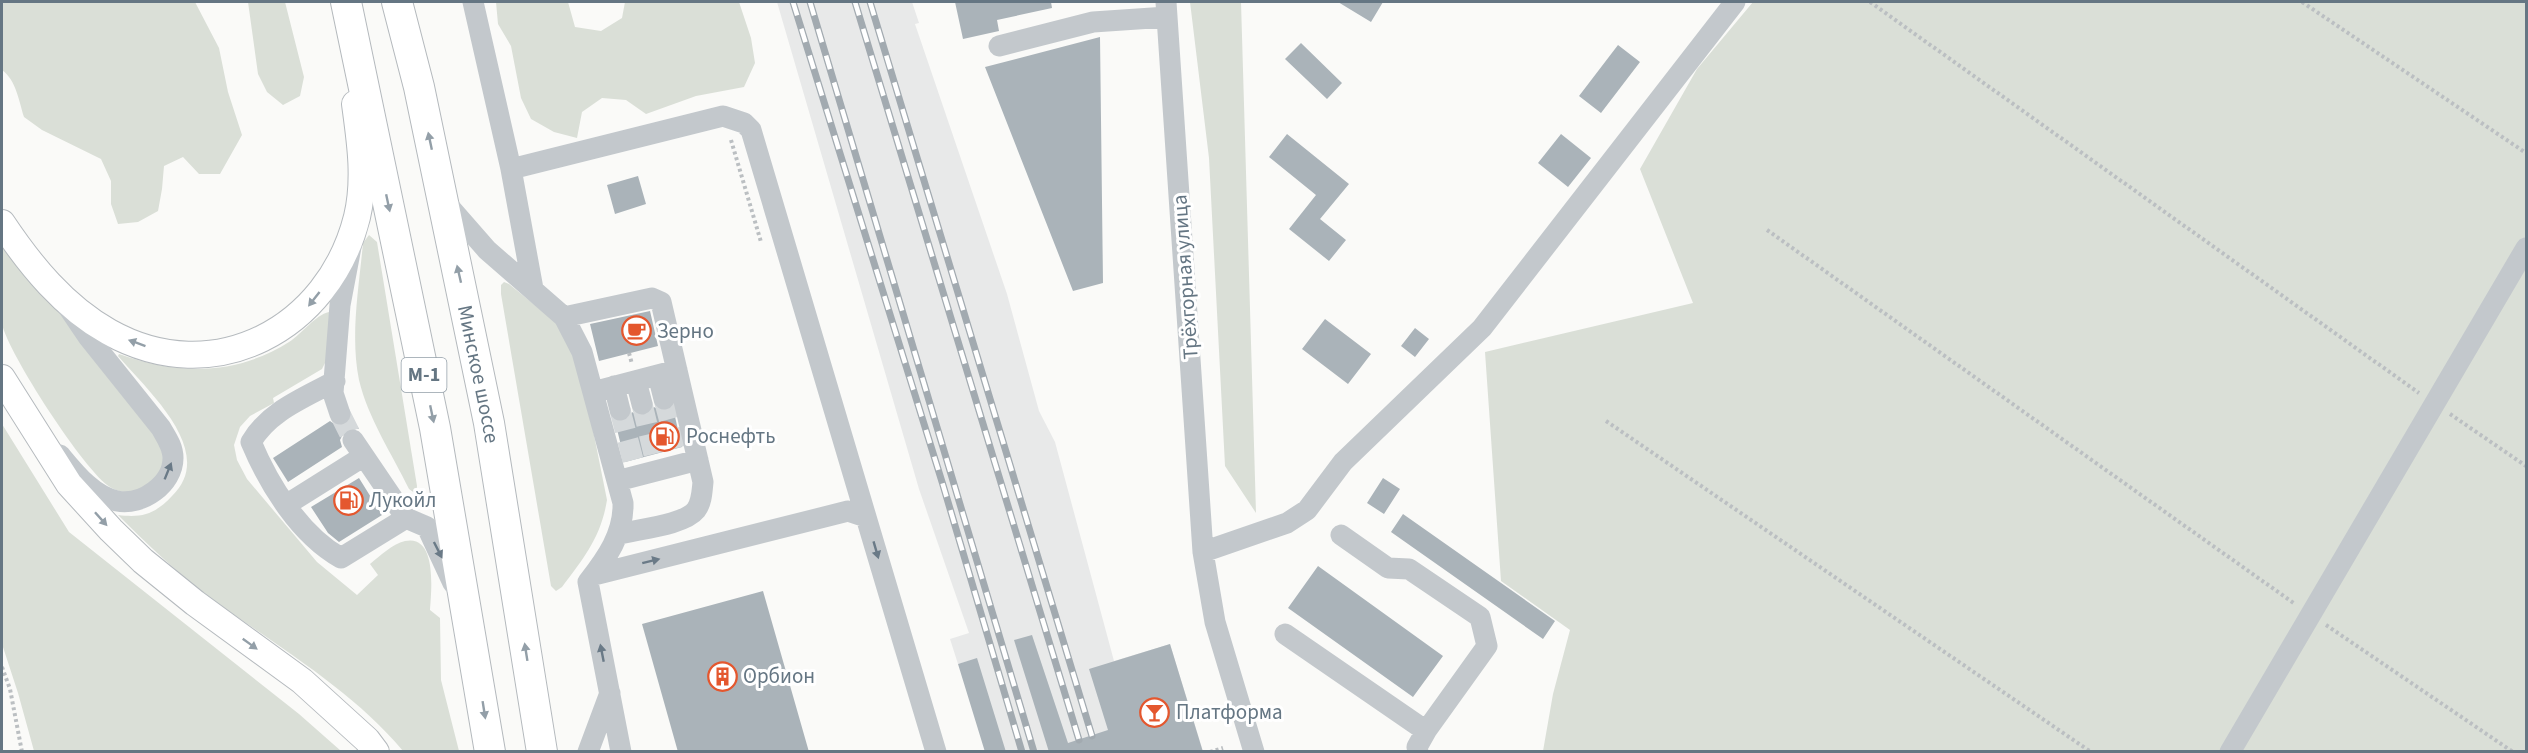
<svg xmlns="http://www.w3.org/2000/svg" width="2528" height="753" font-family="'Source Sans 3',sans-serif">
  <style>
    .built { fill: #e8e9e9 }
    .green { fill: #dadfd7 }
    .building { fill: #aab3b9 }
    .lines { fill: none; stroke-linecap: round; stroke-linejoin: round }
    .minor-tunnel { stroke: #d5d9db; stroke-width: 21; stroke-dasharray: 21 10; stroke-linecap: butt }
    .major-casing { stroke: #b5babe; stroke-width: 28 }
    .highway-casing { stroke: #b4b9bd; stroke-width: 32 }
    .path { stroke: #bbbfc2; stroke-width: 4; stroke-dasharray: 3 3; stroke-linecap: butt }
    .minor { stroke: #c3c8cc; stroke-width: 21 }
    .major { stroke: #fff; stroke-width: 26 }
    .highway { stroke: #fff; stroke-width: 30 }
    .rail-casing { stroke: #a2aab0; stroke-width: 7 }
    .rail { stroke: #fff; stroke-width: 4.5; stroke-dasharray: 14; stroke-linecap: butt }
    .oneway { fill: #939fa8 }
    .oneway2 { fill: #6a7a87 }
    .labels { text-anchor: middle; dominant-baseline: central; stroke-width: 6; stroke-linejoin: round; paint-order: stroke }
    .shield { fill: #fff; stroke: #939fa8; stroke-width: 1.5 }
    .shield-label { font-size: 20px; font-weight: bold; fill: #657683 }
    .street-label { font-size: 21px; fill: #657683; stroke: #fff }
    .poi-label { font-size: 21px; fill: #657683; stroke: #fff; text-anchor: start }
  </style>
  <rect width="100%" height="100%" fill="#fafaf8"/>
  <path class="built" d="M777,2H912L919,23L915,24L1007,294L1039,411L1055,442L1114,661L1170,644L1203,751H1004L976,659L958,664L950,639L969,633L919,489Z"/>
  <path class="green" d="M2,2H195L219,48L228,92L242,135L220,174H199L183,157L164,166L162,189L158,211L138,222L118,224L111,204V181L101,159L42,130L24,117C19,101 16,80 2,70Z
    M248,2H285L304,77L300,96L283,105L267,92L258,74Z
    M496,2H568L575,27L601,31L622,18L625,2H739L751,38L755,63L744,87L696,96L646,114L626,100L602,98L582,112L577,138L554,132L531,119L521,98L511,46L498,24Z
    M1190,2H1241L1256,513L1225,466L1209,158Z
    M1753,2H2526V751H1543L1553,694L1570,630L1501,581L1485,352L1693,303L1640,169L1697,69Z
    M369,235L377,242L417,486L416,494L409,489C392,454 368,418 359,380C350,336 359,287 363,243Z
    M2,237L156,436C159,445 164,453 163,463C159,486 130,500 110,487C85,472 8,353 2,324C0,317 2,308 2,301C2,280 2,258 2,237Z
    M504,282L509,284L558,324L581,370L607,500C601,537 584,558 562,587L556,591L551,586L501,294V285Z
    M329,312L333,314L330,353L322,369L273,398L274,403L250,416L240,427L234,445L237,460L247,479L317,562L357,595L378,575L370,564C380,556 392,544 405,541C438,534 431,593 430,610L440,618L441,680L459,751H403C351,688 271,643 207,595C175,571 146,543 118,515C143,518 155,514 172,496C218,452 147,390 118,356L119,354C177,375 235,376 289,342C302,334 315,315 329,312Z
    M2,424L69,532L299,714L341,751H34L18,693L2,644Z"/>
  <path class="building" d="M955,2H1051L1052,8L997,20L999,31L963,39Z
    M1338,2H1383L1371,22Z
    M1100,37L1103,283L1073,291L985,67Z
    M1301,43L1342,83L1327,99L1285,59Z
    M1618,45L1640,62L1601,113L1579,96Z
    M1287,134L1349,184L1320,219L1346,240L1329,261L1289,229L1316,195L1269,157Z
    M1561,134L1591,158L1568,187L1538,163Z
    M638,176L646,204L615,214L607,185Z
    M650,311L658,346L599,361L590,324Z
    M1325,319L1371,354L1348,384L1302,349Z
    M1415,328L1429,339L1415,357L1401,346Z
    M654,407L661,411L673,408L682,447L625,462L615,421L624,422L629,419L632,412L638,416H646Z
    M352,418L359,429L351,427L345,430L340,440L342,447L288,482L273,458L330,421L337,426H343Z
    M359,478L382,515L339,542L328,533L311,507Z
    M1383,478L1400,489L1384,514L1367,503Z
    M1403,514L1555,621L1543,639L1391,532Z
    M1318,566L1443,656L1413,697L1288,608Z
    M763,591L809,752H678L642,624Z
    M1032,635L1068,743L1108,730L1089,669L1170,644L1203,752H1049L1014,640Z
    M977,658L1006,752H985L958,664Z"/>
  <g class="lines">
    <path class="minor-tunnel" d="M664,399L677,448
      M642,404L654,454
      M620,410L633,460
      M340,414L353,440"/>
    <defs>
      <path id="major" d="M2,223C30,265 64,307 109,332C214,391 329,329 357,217C366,179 360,141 355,104
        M2,378L69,484L111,530L143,561L195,603L302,681L367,740L376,752"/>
      <g id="highway">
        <path d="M346,2L435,428L490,752"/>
        <path id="s1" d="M397,2L419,87L489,423L542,752"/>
      </g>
    </defs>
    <use href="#major" class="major-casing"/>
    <use href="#highway" class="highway-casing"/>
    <path class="path" d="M1870,2L2419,393
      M2302,2L2526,153
      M731,140L761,242
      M1767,230L2295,604
      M629,353L632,364
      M2450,414L2526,466
      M1606,421L2091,752
      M2326,625L2513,752
      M2,667L10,689L22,752
      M1210,752L1223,748"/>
    <path class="minor" d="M473,2L511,169
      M1166,2L1203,552L1215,622L1254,752
      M999,46L1093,22L1167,17
      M445,202L487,250L564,317L582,352L623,503C624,534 606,559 588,582L621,752
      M533,289L511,169L723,116L744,123L751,130L866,517
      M564,317L652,298L661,302L703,482C702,491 702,502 696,510C684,525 639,529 620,534
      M658,375L664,399
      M335,381C304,398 269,411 251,442C269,485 300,535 341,558L406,518
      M636,381L642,404
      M614,386L620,410
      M593,392L677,370
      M340,414L333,393L340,305L351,247
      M353,440L406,518L427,527L453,583
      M60,455C75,473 93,496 117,501C142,506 173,484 173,458C173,446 166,437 161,428L89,338L68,307
      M617,481L698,460
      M286,505L364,456
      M1341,535L1388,568L1409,569L1480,617L1487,646L1426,731
      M1203,552L1287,523L1307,510L1343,462L1482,328L1735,2
      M594,575L848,511L866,517L936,752
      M1285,634L1426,731L1417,747L1418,752
      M588,752L610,693
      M2230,752L2526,248"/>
    <use href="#major" class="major"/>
    <use href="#highway" class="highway"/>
    <defs>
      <path id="rail" d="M793,2L943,485L1022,752
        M810,2L1034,752
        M855,2L1079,740
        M870,2L1092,736"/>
    </defs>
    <use href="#rail" class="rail-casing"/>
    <use href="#rail" class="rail"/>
  </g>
  <defs><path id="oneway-solid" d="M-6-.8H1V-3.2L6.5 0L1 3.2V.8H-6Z" transform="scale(1.5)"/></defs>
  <g class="oneway">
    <use href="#oneway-solid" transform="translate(430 141) rotate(-102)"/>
    <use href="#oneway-solid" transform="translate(388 203) rotate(78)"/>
    <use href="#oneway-solid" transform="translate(459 274) rotate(-103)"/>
    <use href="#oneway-solid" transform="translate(314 299) rotate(128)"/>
    <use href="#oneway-solid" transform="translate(137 343) rotate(-160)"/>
    <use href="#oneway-solid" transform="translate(432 414) rotate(78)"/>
    <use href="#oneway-solid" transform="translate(101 519) rotate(48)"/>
    <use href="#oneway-solid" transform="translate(250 644) rotate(36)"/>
    <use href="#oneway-solid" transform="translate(526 652) rotate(-99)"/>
    <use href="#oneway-solid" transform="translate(484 710) rotate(81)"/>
  </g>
  <g class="oneway2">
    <use href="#oneway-solid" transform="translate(168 471) rotate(-68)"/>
    <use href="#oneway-solid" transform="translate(438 550) rotate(63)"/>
    <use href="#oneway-solid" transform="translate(876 550) rotate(74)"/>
    <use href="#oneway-solid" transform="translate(651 561) rotate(-14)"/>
    <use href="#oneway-solid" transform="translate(602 653) rotate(-101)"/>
  </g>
  <defs>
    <symbol id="cafe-ring" viewBox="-11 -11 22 22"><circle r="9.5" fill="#fff" stroke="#e4572e" stroke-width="1.5"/><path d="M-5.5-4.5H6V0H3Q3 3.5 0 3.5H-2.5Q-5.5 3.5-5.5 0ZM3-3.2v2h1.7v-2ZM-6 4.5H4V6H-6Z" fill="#e4572e"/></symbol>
    <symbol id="fuel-ring" viewBox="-11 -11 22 22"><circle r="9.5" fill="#fff" stroke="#e4572e" stroke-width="1.5"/><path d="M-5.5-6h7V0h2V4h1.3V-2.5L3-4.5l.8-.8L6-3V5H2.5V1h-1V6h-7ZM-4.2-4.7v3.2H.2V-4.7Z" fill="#e4572e"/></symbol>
    <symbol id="building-ring" viewBox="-11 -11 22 22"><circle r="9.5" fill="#fff" stroke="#e4572e" stroke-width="1.5"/><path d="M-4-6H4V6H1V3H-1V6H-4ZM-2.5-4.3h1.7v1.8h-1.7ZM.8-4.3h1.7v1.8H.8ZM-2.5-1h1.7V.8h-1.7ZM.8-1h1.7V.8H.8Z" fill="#e4572e"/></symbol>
    <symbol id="bar-ring" viewBox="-11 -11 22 22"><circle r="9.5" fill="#fff" stroke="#e4572e" stroke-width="1.5"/><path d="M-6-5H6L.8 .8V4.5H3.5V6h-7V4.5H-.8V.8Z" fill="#e4572e"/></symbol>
  </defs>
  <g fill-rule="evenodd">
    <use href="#cafe-ring" x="620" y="314" width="33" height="33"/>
    <use href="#fuel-ring" x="648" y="420" width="33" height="33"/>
    <use href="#fuel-ring" x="332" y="484" width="33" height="33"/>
    <use href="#building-ring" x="706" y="660" width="33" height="33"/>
    <use href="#bar-ring" x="1138" y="696" width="33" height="33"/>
  </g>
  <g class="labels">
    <rect class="shield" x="401.5" y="358" width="45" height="34" rx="4.5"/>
    <g class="shield-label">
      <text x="424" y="375">М-1</text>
    </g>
    <g class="street-label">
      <text transform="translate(1185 277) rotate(-94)">Трёхгорная улица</text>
      <text stroke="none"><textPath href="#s1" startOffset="381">Минское шоссе</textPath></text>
    </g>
    <g class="poi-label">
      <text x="657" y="331">Зерно</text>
      <text x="686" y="436">Роснефть</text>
      <text x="369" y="500">Лукойл</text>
      <text x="743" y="676">Орбион</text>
      <text x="1176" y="712">Платформа</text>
    </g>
  </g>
  <rect width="2528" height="753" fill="none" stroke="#657683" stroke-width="6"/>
</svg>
